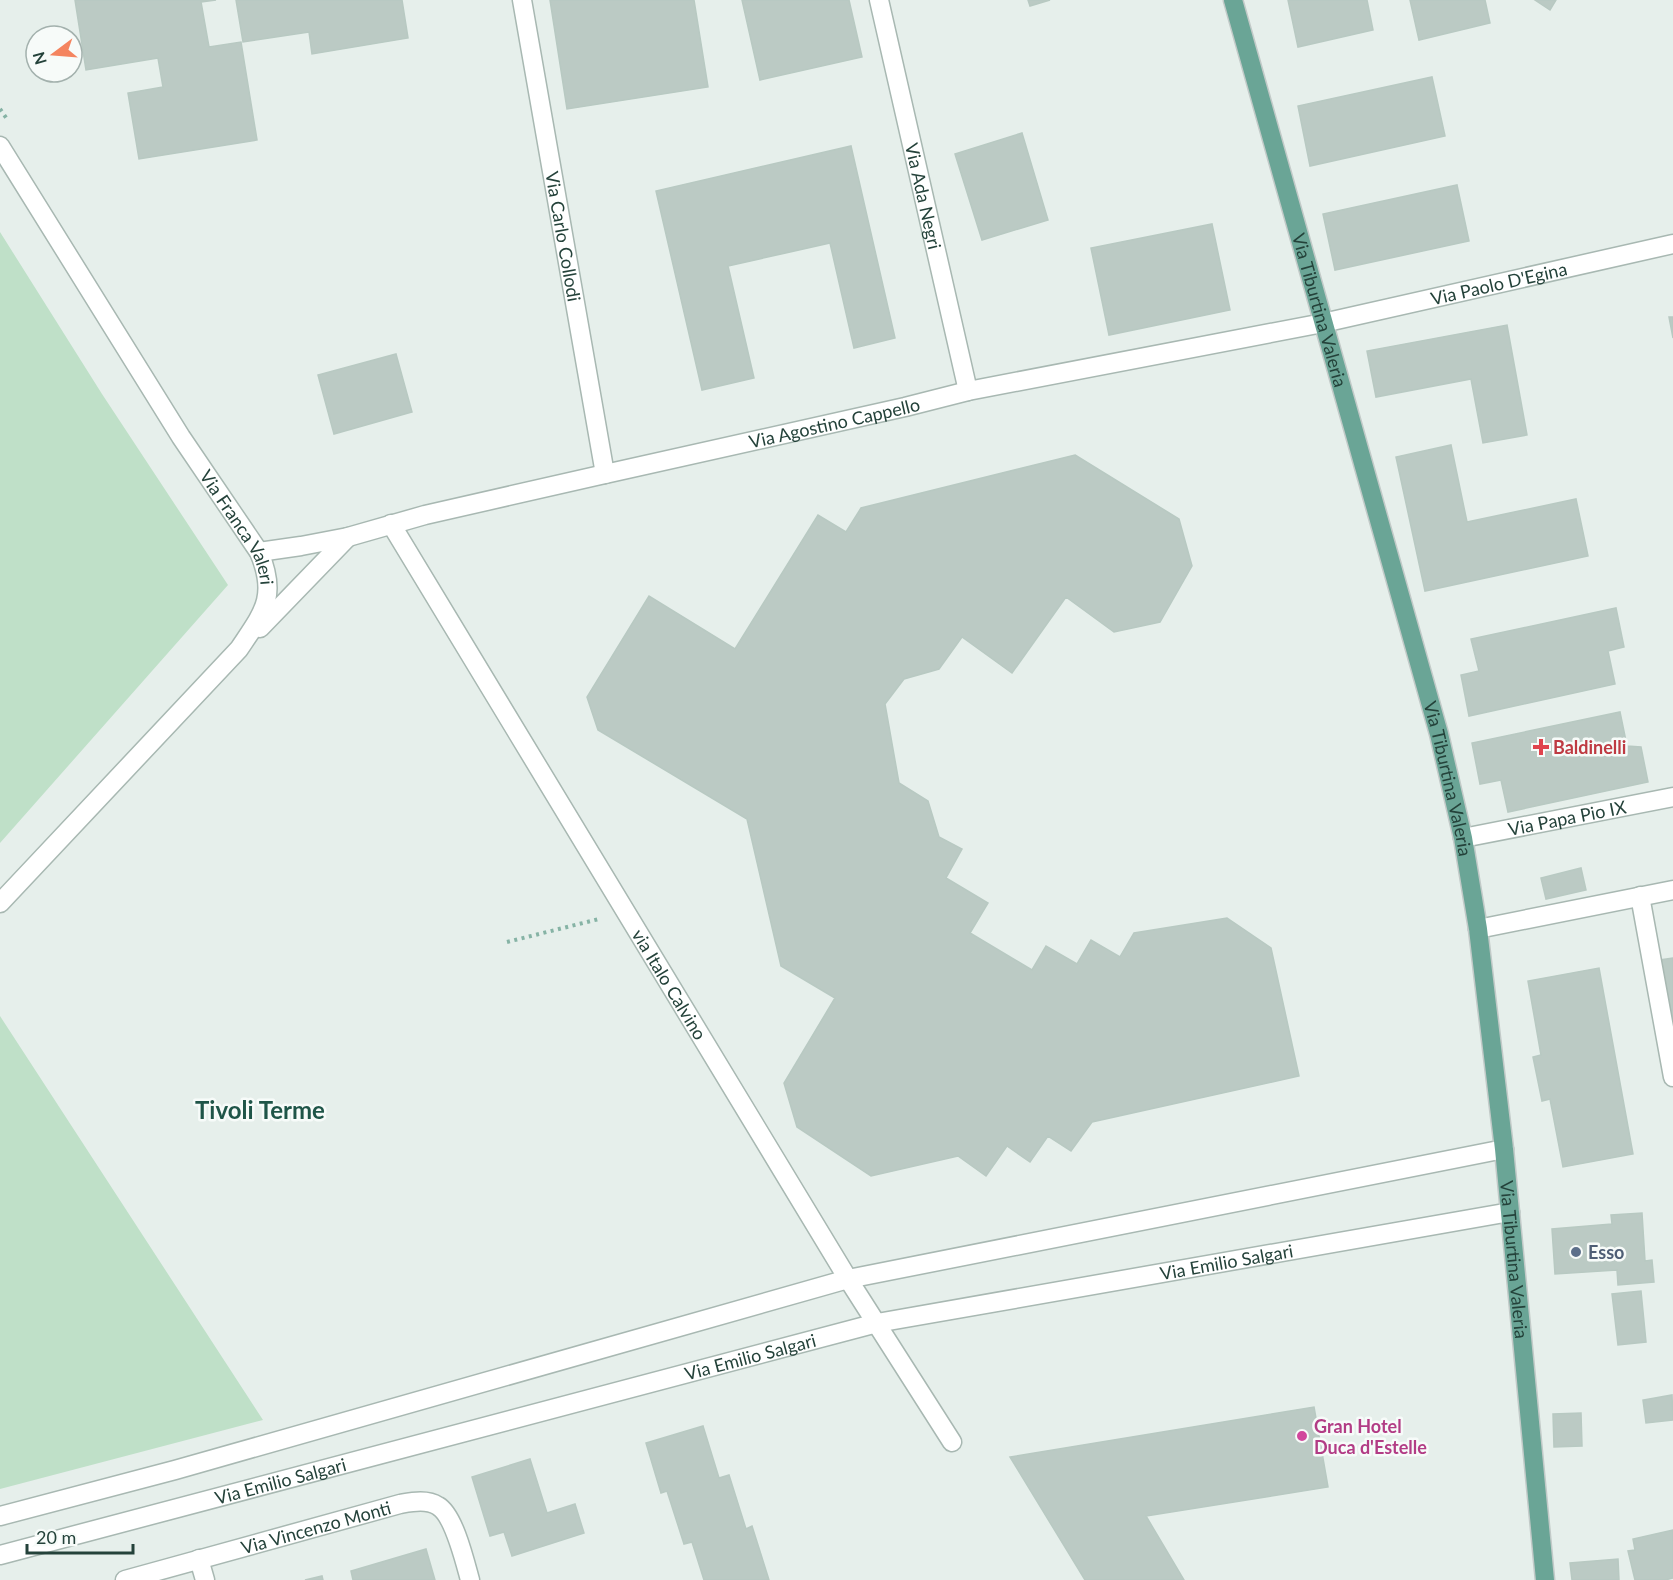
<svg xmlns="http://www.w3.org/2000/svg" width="1673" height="1580" font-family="Lato,sans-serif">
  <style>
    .green { fill: #bfe0c8 }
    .building { fill: #bbcac4; stroke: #b8c9c2; stroke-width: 1.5 }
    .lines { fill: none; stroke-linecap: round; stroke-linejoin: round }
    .minor-casing { stroke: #a8b8b2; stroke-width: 21 }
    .major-casing { stroke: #c2cac8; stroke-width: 21 }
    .path { stroke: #86b3a5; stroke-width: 4; stroke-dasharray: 3 4.5; stroke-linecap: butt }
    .minor { stroke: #fff; stroke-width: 18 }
    .major { stroke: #6aa596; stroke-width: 18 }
    .health-dot { fill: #e0444e; stroke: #f7fbf9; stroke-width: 2 }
    .service-dot { fill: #5c6f8a; stroke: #f7fbf9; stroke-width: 2 }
    .hotel-dot { fill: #d1479c; stroke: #f7fbf9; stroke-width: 2 }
    .labels { text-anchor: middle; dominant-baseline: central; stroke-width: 5; stroke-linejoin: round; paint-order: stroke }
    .street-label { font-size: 18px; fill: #24423a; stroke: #f7fbf9 }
    .health-label { font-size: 18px; font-weight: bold; fill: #be3a42; stroke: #f7fbf9; text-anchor: start }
    .service-label { font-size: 18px; font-weight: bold; fill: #4e5e75; stroke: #f7fbf9; text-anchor: start }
    .hotel-label { font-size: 18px; font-weight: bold; fill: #b23c85; stroke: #f7fbf9; text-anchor: start }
    .district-label { font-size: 24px; font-weight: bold; fill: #1f5548; stroke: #f7fbf9 }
  </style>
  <rect width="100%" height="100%" fill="#e6efeb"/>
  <path class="green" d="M0,232L102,394L228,585L0,843Z
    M0,1016L263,1420L0,1489Z"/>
  <path class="building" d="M75,0H216L201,2L209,47L241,42L257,140L139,159L128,93L163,87L158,58L86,70Z
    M236,0H402L408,38L312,54L309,32L243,42Z
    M550,0H694L708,87L567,109Z
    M742,0H849L862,57L760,80Z
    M1028,0H1050L1030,6Z
    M1288,0H1367L1373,30L1298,47Z
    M1410,0H1485L1490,23L1419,40Z
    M1535,0H1556L1550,10Z
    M1432,77L1445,136L1310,166L1298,106Z
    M1022,133L1048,220L982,240L955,154Z
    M851,146L895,338L854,348L830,243L728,266L754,378L702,390L656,191Z
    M1457,185L1469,241L1335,270L1323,214Z
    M1212,224L1230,310L1109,335L1091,248Z
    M1669,317H1673V338Z
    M1507,325L1527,435L1483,443L1471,379L1376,397L1367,351Z
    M396,354L412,412L334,434L318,375Z
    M1451,445L1467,522L1576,499L1588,556L1425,591L1396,457Z
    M1075,455L1179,519L1192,566L1160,622L1114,632L1066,597L1012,673L962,637L939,669L904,679L885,704L899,783L928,801L939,837L962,849L946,878L988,903L970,933L1032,970L1046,946L1077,964L1091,940L1120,957L1134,933L1227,918L1271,948L1299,1076L1092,1122L1071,1151L1048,1136L1030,1162L1007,1146L986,1176L958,1156L871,1176L797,1127L784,1083L835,998L781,966L747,819L598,730L587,697L649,596L735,649L818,515L846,532L861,508Z
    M1616,608L1624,647L1608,651L1615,684L1469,716L1461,675L1479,671L1471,639Z
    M1620,712L1627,746L1641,747L1648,782L1508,812L1501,780L1480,784L1472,743Z
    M1581,868L1586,890L1546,899L1541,878Z
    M1673,958V1043L1660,960Z
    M1599,968L1633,1154L1563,1167L1550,1099L1542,1101L1533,1057L1541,1055L1528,981Z
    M1642,1213L1645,1261L1652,1260L1654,1282L1618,1285L1617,1270L1555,1274L1552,1229L1612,1224L1611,1215Z
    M1641,1291L1646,1342L1618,1345L1612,1294Z
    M1672,1395L1673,1420L1646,1423L1643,1400Z
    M1314,1407L1328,1487L1146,1516L1184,1580H1085L1010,1457Z
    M1581,1413L1582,1446L1554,1447L1553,1414Z
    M703,1426L719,1478L729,1475L746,1529L752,1526L769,1580H704L692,1542L684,1544L667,1491L661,1493L646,1443Z
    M530,1459L547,1513L575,1504L584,1533L512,1556L504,1532L490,1536L472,1477Z
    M1673,1530V1578L1665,1580H1635L1628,1551L1635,1550L1633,1539Z
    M426,1549L435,1580H353L351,1571Z
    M1618,1559L1619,1580H1572L1570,1563Z
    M322,1576L323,1580H305Z"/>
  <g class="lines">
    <defs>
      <g id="minor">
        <path id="s1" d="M522,0L605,474"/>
        <path id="s2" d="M879,0L968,391"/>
        <path id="s3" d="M0,146L181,437L259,552C278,597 263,613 239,649L0,903"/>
        <path id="s4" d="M391,524L848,1279L952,1442"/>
        <path id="s5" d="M259,552L301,546L348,537L425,515L605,474L905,407L968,391L1323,323L1673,244"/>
        <path d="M260,628L348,537"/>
        <path id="s6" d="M1463,838L1673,797"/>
        <path d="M1640,896L1673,1077"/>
        <path d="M1478,929L1673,890"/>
        <path d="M0,1516L175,1470L848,1279L1504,1149"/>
        <path id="s7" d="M0,1555L877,1323L1510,1212"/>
        <path d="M199,1559L205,1580"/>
        <path id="s8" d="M125,1580L400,1504C412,1502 427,1499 438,1506C454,1515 465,1562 470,1580"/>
      </g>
      <g id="major">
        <path id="s9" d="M1233,0L1439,734L1463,838L1478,929L1504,1149L1545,1580"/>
      </g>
    </defs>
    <use href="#minor" class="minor-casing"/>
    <use href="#major" class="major-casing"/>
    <path class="path" d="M0,109L7,119
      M507,942L599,919"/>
    <use href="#minor" class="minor"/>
    <use href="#major" class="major"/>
  </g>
  <path class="health-dot" d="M1538 738h6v6h6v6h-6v6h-6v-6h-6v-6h6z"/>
  <circle class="service-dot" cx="1576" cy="1252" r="6"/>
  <circle class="hotel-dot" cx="1302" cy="1436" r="6"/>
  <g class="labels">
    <g class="street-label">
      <text stroke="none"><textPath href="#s2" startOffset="201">Via Ada Negri</textPath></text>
      <text stroke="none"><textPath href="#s1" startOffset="240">Via Carlo Collodi</textPath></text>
      <text stroke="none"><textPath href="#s5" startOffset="1269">Via Paolo D'Egina</textPath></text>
      <text stroke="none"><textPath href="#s9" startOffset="322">Via Tiburtina Valeria</textPath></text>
      <text stroke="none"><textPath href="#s5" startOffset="590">Via Agostino Cappello</textPath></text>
      <text stroke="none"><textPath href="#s3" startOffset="450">Via Franca Valeri</textPath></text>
      <text stroke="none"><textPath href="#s9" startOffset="808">Via Tiburtina Valeria</textPath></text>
      <text stroke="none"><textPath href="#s6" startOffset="106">Via Papa Pio IX</textPath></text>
      <text stroke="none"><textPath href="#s4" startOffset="538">via Italo Calvino</textPath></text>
      <text stroke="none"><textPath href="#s9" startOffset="1294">Via Tiburtina Valeria</textPath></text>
      <text stroke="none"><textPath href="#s7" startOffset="1262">Via Emilio Salgari</textPath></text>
      <text stroke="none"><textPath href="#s7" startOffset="776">Via Emilio Salgari</textPath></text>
      <text stroke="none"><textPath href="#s7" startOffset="290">Via Emilio Salgari</textPath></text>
      <text stroke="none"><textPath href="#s8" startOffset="198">Via Vincenzo Monti</textPath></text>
    </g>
    <g class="health-label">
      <text x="1553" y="747">Baldinelli</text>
    </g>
    <g class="service-label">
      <text x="1588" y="1252">Esso</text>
    </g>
    <g class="hotel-label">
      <text x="1314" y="1426">Gran Hotel<tspan x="1314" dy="21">Duca d'Estelle</tspan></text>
    </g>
    <g class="district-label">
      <text x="260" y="1109">Tivoli Terme</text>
    </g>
  </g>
  <g transform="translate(54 54) rotate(254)"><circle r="28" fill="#f7fbf9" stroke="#a3b1ad" stroke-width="1.5"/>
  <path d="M0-4.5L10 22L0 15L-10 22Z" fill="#f4845f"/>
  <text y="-9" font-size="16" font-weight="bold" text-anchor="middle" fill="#24423a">N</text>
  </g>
  <path d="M27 1544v9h106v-9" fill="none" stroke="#24423a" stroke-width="3"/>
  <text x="36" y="1544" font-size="18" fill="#24423a" stroke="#f7fbf9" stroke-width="4.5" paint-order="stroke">20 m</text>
</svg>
